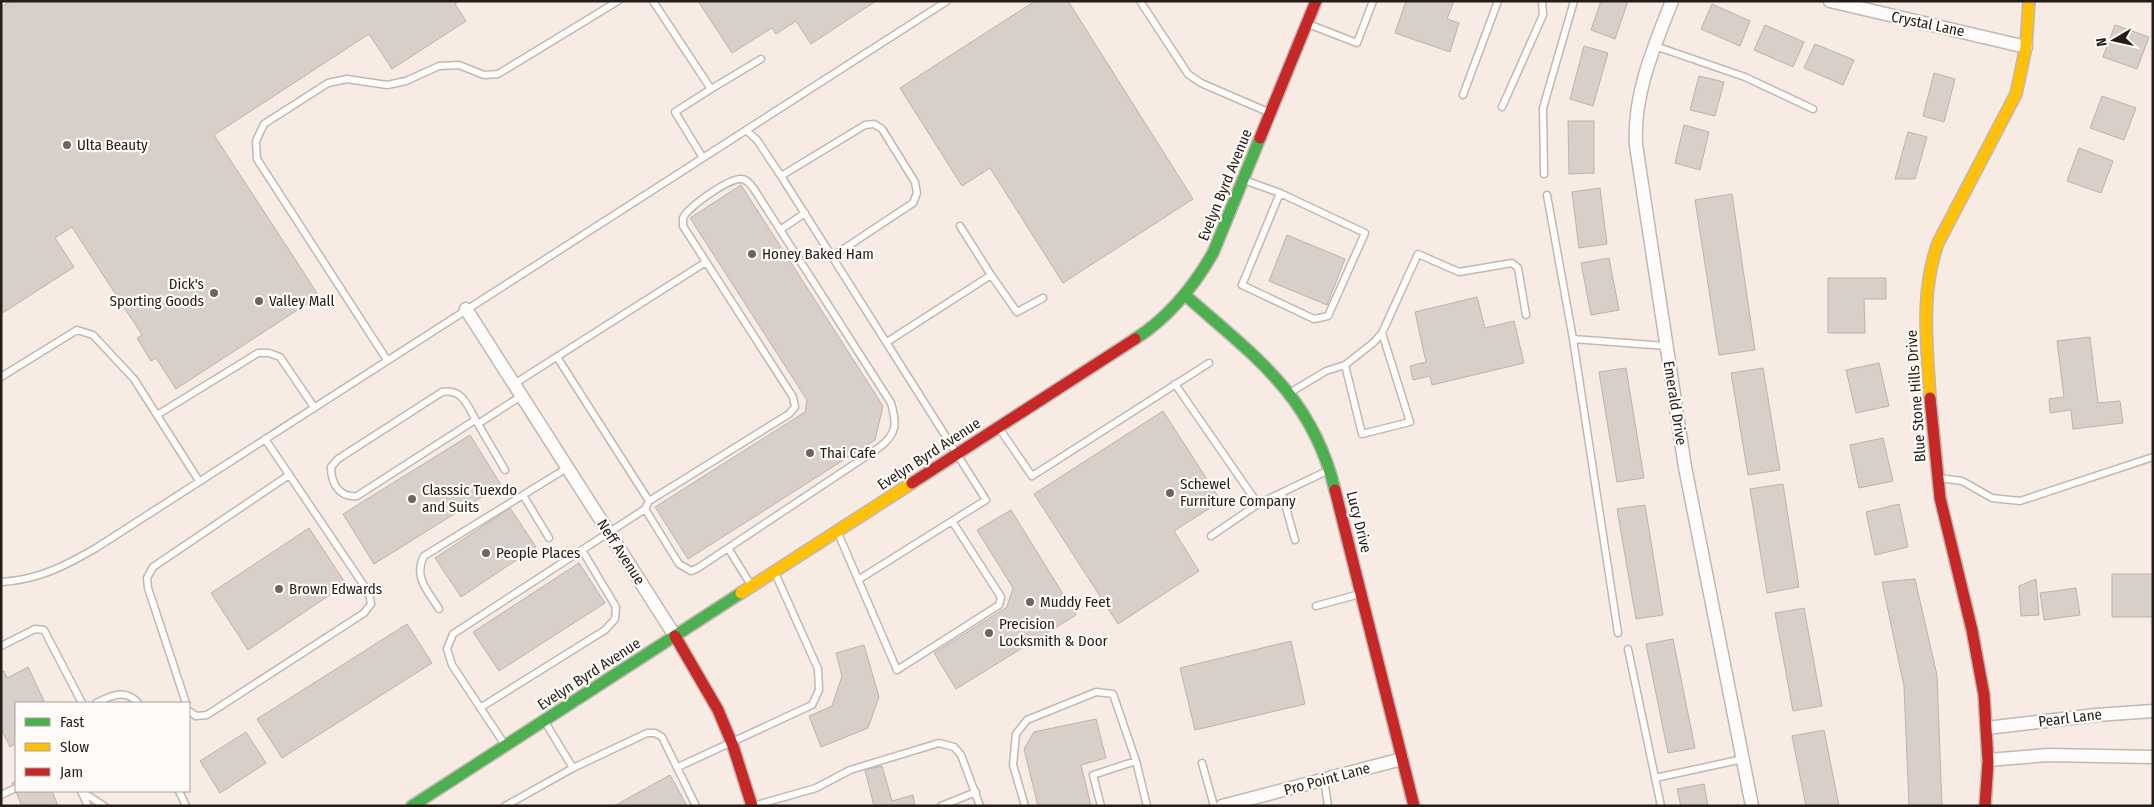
<svg xmlns="http://www.w3.org/2000/svg" width="2154" height="807" font-family="'Fira Sans Condensed',sans-serif">
  <style>
    .building { fill: #d8cfc9; stroke: #bcb3ac }
    .lines { fill: none; stroke-linecap: round; stroke-linejoin: round }
    .lane-casing { stroke: #c2b8b2; stroke-width: 9 }
    .street-casing { stroke: #c2b8b2; stroke-width: 15 }
    .fast-casing { stroke: #c2b8b2; stroke-width: 14 }
    .slow-casing { stroke: #c2b8b2; stroke-width: 14 }
    .jam-casing { stroke: #c2b8b2; stroke-width: 14 }
    .lane { stroke: #fefcfb; stroke-width: 6 }
    .street { stroke: #fefcfb; stroke-width: 12 }
    .fast { stroke: #4caf50; stroke-width: 11 }
    .slow { stroke: #ffc107; stroke-width: 11 }
    .jam { stroke: #c62828; stroke-width: 11 }
    .poi-dot { fill: #6e655e; stroke: #fffbf8; stroke-width: 2 }
    .labels { text-anchor: middle; dominant-baseline: central; stroke-width: 4.5; stroke-linejoin: round; paint-order: stroke }
    .street-label { font-size: 15px; fill: #241d17; stroke: #fffbf8 }
    .poi-label { font-size: 15px; fill: #241d17; stroke: #fffbf8; text-anchor: start }
  </style>
  <rect width="100%" height="100%" fill="#f7ebe3"/>
  <path class="building" d="M10,1H459L455,4L466,21L392,69L369,34L214,135L319,296L176,389L156,358L151,361L137,338L142,335L72,227L55,238L74,267L1,314V7Z
    M698,1H876L811,44L796,21L776,34L772,28L732,53Z
    M1035,1H1068L1193,199L1063,283L990,168L962,186L900,88Z
    M1406,1H1454L1447,19L1459,23L1450,52L1395,33Z
    M1601,1H1628L1615,39L1591,30Z
    M1712,4L1750,21L1740,46L1701,29Z
    M1765,25L1804,42L1793,67L1754,50Z
    M2115,25L2149,37L2137,69L2103,57Z
    M1815,44L1854,60L1843,85L1804,68Z
    M1584,46L1608,53L1593,106L1570,99Z
    M1934,73L1955,79L1944,122L1923,116Z
    M1699,76L1724,82L1715,116L1690,110Z
    M2102,96L2136,108L2124,140L2090,128Z
    M1568,121H1594V173L1569,174Z
    M1684,125L1709,132L1700,170L1675,163Z
    M1908,132L1927,137L1915,179H1895Z
    M2079,148L2113,161L2101,193L2067,181Z
    M741,185L883,406L875,440L688,559L655,507L805,412L807,400L690,218Z
    M1600,188L1607,244L1579,248L1572,192Z
    M1732,194L1755,350L1719,355L1695,200Z
    M1287,235L1345,259L1327,305L1269,281Z
    M1609,258L1619,310L1591,315L1581,263Z
    M1828,278H1886V299H1864L1865,333H1828Z
    M1477,297L1485,328L1514,321L1524,363L1432,385L1430,376L1413,380L1410,366L1426,362L1415,312Z
    M2090,337L2098,403L2120,401L2123,423L2073,429L2071,410L2050,413L2049,399L2064,397L2057,341Z
    M1879,363L1889,406L1856,413L1846,370Z
    M1626,368L1644,478L1617,482L1599,372Z
    M1763,368L1780,470L1748,475L1731,373Z
    M1163,411L1221,501L1174,531L1199,571L1118,624L1034,494Z
    M470,435L501,485L374,564L343,514Z
    M1883,438L1893,481L1859,488L1850,445Z
    M1783,484L1799,587L1767,593L1750,489Z
    M1899,504L1908,547L1875,555L1866,512Z
    M1645,505L1663,615L1636,619L1617,509Z
    M510,508L536,547L461,597L435,558Z
    M1011,510L1076,615L956,689L934,653L1007,607L1013,588L977,530Z
    M309,528L346,584L248,650L211,593Z
    M579,563L605,603L499,671L473,632Z
    M2112,574H2153V617H2112Z
    M1915,579L1937,675L1942,806H1909L1904,686L1882,582Z
    M2036,579L2039,615L2021,616L2019,586Z
    M2076,588L2080,615L2044,620L2040,593Z
    M1804,608L1822,706L1793,711L1775,613Z
    M407,624L432,663L282,758L257,719Z
    M1673,639L1695,748L1668,753L1646,644Z
    M1291,641L1305,704L1195,730L1180,668Z
    M864,645L879,697L868,728L821,747L809,716L832,706L842,676L836,653Z
    M28,667L45,703H16V743L10,747L1,729V672L4,671L7,678Z
    M1096,719L1106,758L1081,765L1091,806H1038L1024,749L1034,732Z
    M1824,730L1839,806H1806L1792,736Z
    M246,732L266,763L220,793L200,761Z
    M882,766L892,801L913,795L915,806H874L865,770Z
    M670,775L687,806H614Z
    M16,781V791H52L58,806H22L12,783Z
    M1704,784L1708,806H1681L1677,789Z"/>
  <g class="lines">
    <defs>
      <path id="lane" d="M653,1L711,89L675,112L703,158
        M1140,1L1188,74L1201,83L1268,112
        M1308,24L1357,43L1373,1
        M1655,46L1745,77L1813,109
        M711,89L761,59
        M1463,95L1498,1
        M1502,107L1543,15L1542,1
        M746,130L757,140L781,176L986,500L952,521
        M1544,174L1543,108L1574,1
        M781,176L865,125L874,124L882,129L915,182L917,193L913,203L833,256
        M1244,180L1280,193L1365,233L1328,316L1314,319L1242,285L1280,193
        M1547,195L1573,339L1618,633
        M780,230L805,213
        M991,275L1017,312L1043,298
        M1382,333L1418,254L1459,272L1512,263L1518,268L1526,315
        M1573,339L1666,346
        M887,342L991,275L960,226
        M557,357L649,501
        M387,360L257,159L256,141L264,124L328,83L347,79L387,85L406,81L439,66L459,65L484,75L498,74L618,1
        M1,377L77,330L93,335L134,379L199,481
        M514,384L706,262
        M1175,384L1258,504L1211,536
        M1291,392L1326,371L1345,365L1362,434L1410,422L1382,333L1373,343L1345,365
        M157,415L258,353H269L280,357L314,407
        M475,420L357,496C339,498 331,483 331,467L338,459L442,392C464,388 468,408 478,424L521,396
        M478,424L505,470
        M999,428L1032,476L1209,363
        M1939,478L1962,481L1992,498L2020,501L2153,457
        M1282,493L1295,540
        M523,495L549,538
        M1258,504L1329,470
        M838,533L897,670L999,605L1001,597L952,521L858,580
        M728,548L751,585
        M1,582C38,580 65,566 96,548L947,1
        M1316,606L1360,594
        M439,609C428,591 413,577 424,556L567,468
        M1,646L35,629L44,630L82,703
        M1628,649L1661,806
        M96,703C111,696 125,688 138,703
        M186,703L148,588L147,578L153,567L289,475
        M480,708L605,630L615,619L616,607L582,550
        M189,711L196,716L207,715L364,613L371,604L369,593L265,439
        M545,722L573,768
        M505,745L452,665L447,649L453,634L645,509L679,564L691,571L698,568L880,447C897,433 897,424 891,403L754,189C751,185 748,180 742,179C730,177 688,207 683,218V226L793,397L795,407L789,414L649,501L645,509
        M1202,763L1214,806
        M678,767L812,705L819,690L818,669L775,573
        M1655,778L1743,759
        M1324,779L1328,806
        M81,791L104,806
        M81,791L88,806
        M179,791L186,806
        M1,795L16,788
        M505,806L573,768L647,733H655L662,737L696,806
        M753,806L816,788L850,770L939,743L954,747L961,755L980,806
        M941,806L976,792
        M1025,806L1013,765L1016,734L1027,720L1096,692L1113,694L1136,761L1147,806
        M1101,806L1093,775L1136,761"/>
      <path id="street" d="M1672,1C1654,47 1633,94 1636,145L1685,467L1752,806
        M1830,1L2026,47
        M466,309L675,636
        M1987,728L2096,715L2153,711
        M1988,760L2048,755L2153,757
        M1222,806L1402,759"/>
      <path id="fast" d="M1185,295C1254,356 1312,395 1335,490
        M1135,339C1168,318 1194,286 1213,253L1260,138
        M412,806L741,593"/>
      <path id="slow" d="M1930,398C1927,345 1920,293 1938,243L2016,94L2026,47L2029,1
        M741,593L912,483"/>
      <path id="jam" d="M1260,138L1316,1
        M1930,398L1940,498L1972,630L1984,695L1988,762L1985,806
        M912,483L1135,339
        M1335,490L1414,806
        M675,636L718,710L733,746L752,806"/>
    </defs>
    <use href="#lane" class="lane-casing"/>
    <use href="#street" class="street-casing"/>
    <use href="#fast" class="fast-casing"/>
    <use href="#slow" class="slow-casing"/>
    <use href="#jam" class="jam-casing"/>
    <use href="#lane" class="lane"/>
    <use href="#street" class="street"/>
    <use href="#fast" class="fast"/>
    <use href="#slow" class="slow"/>
    <use href="#jam" class="jam"/>
  </g>
  <g class="poi-dot">
    <circle cx="67" cy="145" r="5"/>
    <circle cx="752" cy="254" r="5"/>
    <circle cx="214" cy="293" r="5"/>
    <circle cx="259" cy="301" r="5"/>
    <circle cx="810" cy="453" r="5"/>
    <circle cx="1170" cy="493" r="5"/>
    <circle cx="412" cy="499" r="5"/>
    <circle cx="486" cy="553" r="5"/>
    <circle cx="279" cy="589" r="5"/>
    <circle cx="1030" cy="602" r="5"/>
    <circle cx="989" cy="633" r="5"/>
  </g>
  <g class="labels">
    <g class="street-label">
      <text transform="translate(1928 24) rotate(12)">Crystal Lane</text>
      <text transform="translate(1225 185) rotate(-68)">Evelyn Byrd Avenue</text>
      <text transform="translate(1916 396) rotate(-94)">Blue Stone Hills Drive</text>
      <text transform="translate(1675 403) rotate(81)">Emerald Drive</text>
      <text transform="translate(929 454) rotate(-33)">Evelyn Byrd Avenue</text>
      <text transform="translate(1359 522) rotate(76)">Lucy Drive</text>
      <text transform="translate(621 552) rotate(57)">Neff Avenue</text>
      <text transform="translate(589 674) rotate(-33)">Evelyn Byrd Avenue</text>
      <text transform="translate(2070 718) rotate(-7)">Pearl Lane</text>
      <text transform="translate(1327 779) rotate(-15)">Pro Point Lane</text>
    </g>
    <g class="poi-label">
      <text x="77" y="145">Ulta Beauty</text>
      <text x="762" y="254">Honey Baked Ham</text>
      <text x="204" y="284" text-anchor="end">Dick's<tspan x="204" dy="17">Sporting Goods</tspan></text>
      <text x="269" y="301">Valley Mall</text>
      <text x="820" y="453">Thai Cafe</text>
      <text x="1180" y="484">Schewel<tspan x="1180" dy="17">Furniture Company</tspan></text>
      <text x="422" y="490">Classsic Tuexdo<tspan x="422" dy="17">and Suits</tspan></text>
      <text x="496" y="553">People Places</text>
      <text x="289" y="589">Brown Edwards</text>
      <text x="1040" y="602">Muddy Feet</text>
      <text x="999" y="624">Precision<tspan x="999" dy="17">Locksmith &amp; Door</tspan></text>
    </g>
  </g>
  <rect width="2154" height="807" fill="none" stroke="#241d17" stroke-width="5"/>
  <rect x="15" y="702" width="175" height="90" fill="#fffbf8" stroke="#a7a29e"/>
  <rect x="25" y="718" width="25" height="8" fill="#4caf50" stroke="#a7a29e"/>
  <text x="60" y="727" font-size="15" fill="#241d17">Fast</text>
  <rect x="25" y="743" width="25" height="8" fill="#ffc107" stroke="#a7a29e"/>
  <text x="60" y="752" font-size="15" fill="#241d17">Slow</text>
  <rect x="25" y="768" width="25" height="8" fill="#c62828" stroke="#a7a29e"/>
  <text x="60" y="777" font-size="15" fill="#241d17">Jam</text>
  <g transform="translate(2114 40) rotate(261)" stroke="#fffbf8" stroke-width="4" paint-order="stroke">
  <path d="M0-4L9 19L0 12L-9 19Z" fill="#241d17"/>
  <text y="-8" font-size="14" font-weight="bold" text-anchor="middle" fill="#241d17">N</text>
  </g>
</svg>
